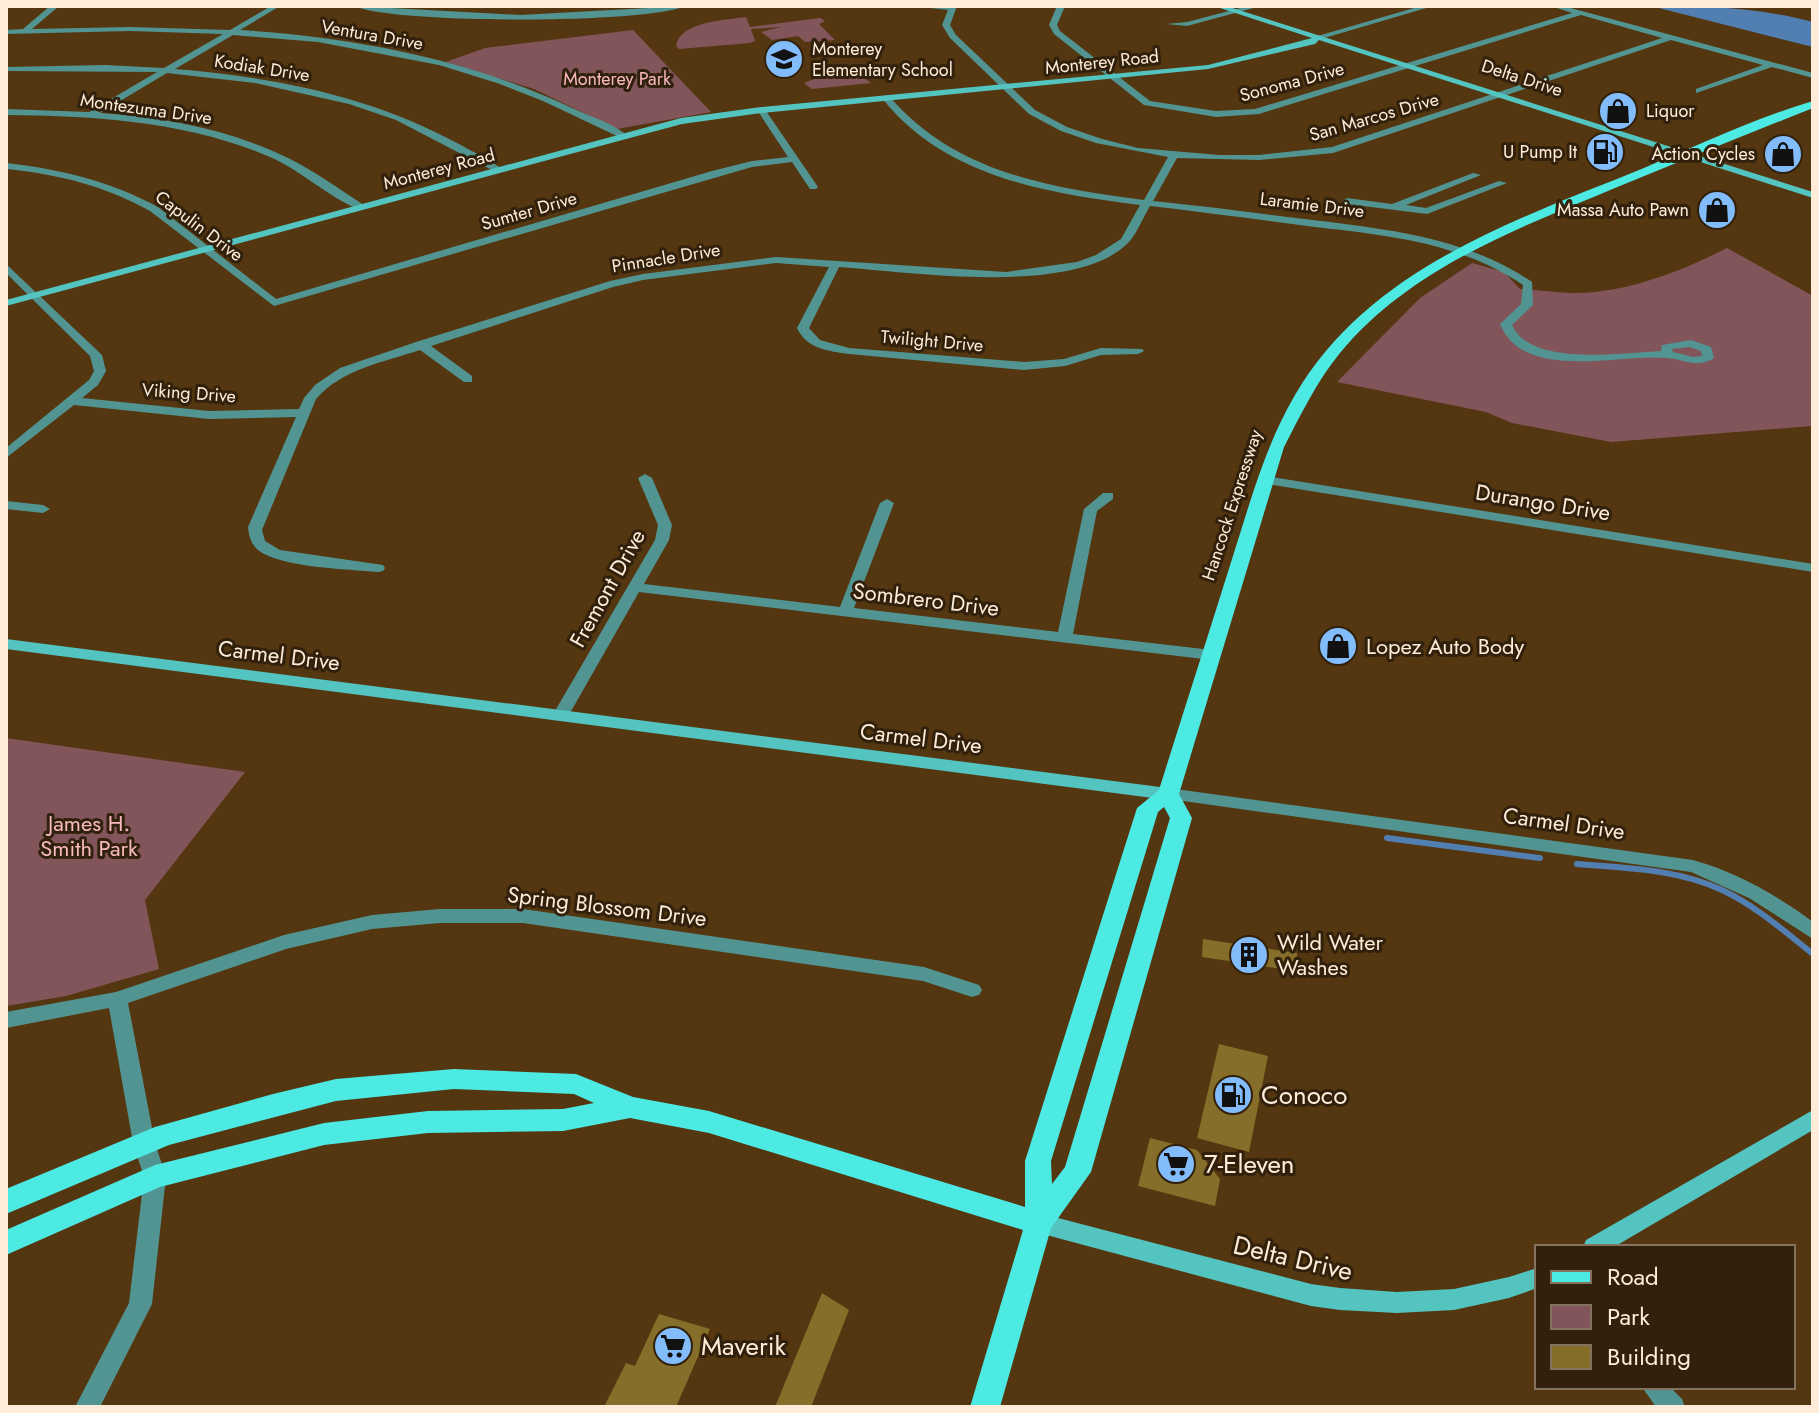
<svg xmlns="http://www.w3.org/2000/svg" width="1819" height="1413" font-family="Jost,sans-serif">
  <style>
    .green { fill: #82555b }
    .water { fill: #527fb1 }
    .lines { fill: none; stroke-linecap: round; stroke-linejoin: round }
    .stream { stroke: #527fb1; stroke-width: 6 }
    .building { fill: #846e2a }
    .street { fill: #529491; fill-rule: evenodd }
    .secondary { fill: #53c4c0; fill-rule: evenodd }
    .primary { fill: #4de9e3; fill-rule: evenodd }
    .labels { text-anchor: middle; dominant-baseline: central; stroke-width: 6; stroke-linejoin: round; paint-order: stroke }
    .far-street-label { font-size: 18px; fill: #feecd8; stroke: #31210c }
    .far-poi-label { font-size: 18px; fill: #feecd8; stroke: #31210c; text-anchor: end }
    .far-park-label { font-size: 18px; fill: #f8b9c0; stroke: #31210c }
    .street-label { font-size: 22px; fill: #feecd8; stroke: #31210c }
    .poi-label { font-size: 22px; fill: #feecd8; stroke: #31210c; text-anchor: start }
    .park-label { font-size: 22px; fill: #f8b9c0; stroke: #31210c }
    .near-poi-label { font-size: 26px; fill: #feecd8; stroke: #31210c; text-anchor: start }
    .near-street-label { font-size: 26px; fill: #feecd8; stroke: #31210c }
  </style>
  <rect width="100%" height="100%" fill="#543710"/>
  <path class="green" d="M746,17L750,27L820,18L825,21L819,24L835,40L805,42L798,36L772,40L761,32L781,27L751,29L755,41L750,43L679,49L676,46C680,21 727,20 746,17Z
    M633,30L711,112L617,129L534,89L446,62L485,48Z
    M859,74L871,83L812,89L804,83L817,78Z
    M1727,248L1813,296V426L1611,442L1512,423L1486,412L1337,382L1420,298L1472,263L1504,272L1520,289C1539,290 1559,293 1577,293C1629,292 1682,271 1727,248Z
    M6,738L245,772L145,900L159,969L66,996L6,1006Z"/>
  <path class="water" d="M1651,6C1710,6 1755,7 1813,22V47Z"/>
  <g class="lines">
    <path class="stream" d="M1387,838L1540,858
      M1577,864C1626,868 1677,869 1722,890C1756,906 1784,931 1813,954"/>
  </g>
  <path class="building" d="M1203,939L1297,953L1296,971L1202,957Z
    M1219,1044L1268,1056L1249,1152L1197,1138Z
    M1150,1138L1197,1150L1220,1179L1215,1206L1138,1186Z
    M822,1293L849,1310L811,1407H775Z
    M659,1314L710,1329L676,1407H604L626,1363L635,1366Z"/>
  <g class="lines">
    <path class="street" d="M50,6H59L32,29L130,27L230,30L271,6H280L240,30C353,37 469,59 572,108C590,116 611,123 627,135L619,137L543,101L497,83L439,65L318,42L233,35L175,69C274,77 371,96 459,144C473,152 489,159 502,169L494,171L396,120L349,104L255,83L167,73L100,113C165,117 232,130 290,159C316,172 339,189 364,205L365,207L360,210C328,197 302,171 270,157C186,121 96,116 6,115V109L89,112L157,72L6,71V67L105,65L164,68L223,34L130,31L6,34V30L23,29Z
      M354,6L520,15L685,6C646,24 393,24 354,6Z
      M913,6H957L950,25L956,35L1035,110L1067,127L1102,139L1138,148L1219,155H1259L1332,147L1662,38L1581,15L1259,114L1216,117L1144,105L1054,34L1049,25L1057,6H1065L1057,25L1060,31L1150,101L1216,111L1255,109L1572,13L1551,6H1563L1813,73V78L1772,67L1696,93V89L1763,65L1671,40L1333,153L1259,160L1177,158L1153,201C1204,206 1254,213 1305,219C1384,229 1464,236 1532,282L1533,305L1512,325C1530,367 1622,353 1661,351L1662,345L1691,340L1711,347L1714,358C1697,369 1684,359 1667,358C1619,353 1524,383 1500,324L1521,304L1523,285C1458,241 1383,235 1307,226C1255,219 1202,212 1150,206C1143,217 1137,234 1128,243C1074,297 911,272 839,267L809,328L820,340L849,348L1024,362L1064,359L1101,348L1142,349L1144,351L1138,354L1101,355L1065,366L1024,370L849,354C828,351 807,349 797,328L829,267L776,263L643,280L613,287L431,346L472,376V382H464L420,350C384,362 342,369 316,399L262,530L265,541L280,550L383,565L385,568L383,571L378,572C348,569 281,568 258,550C251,544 249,536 248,527L296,417L209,419L74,405L6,458V448L89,380L94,371L90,356L6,273V264L102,355L106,371L98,385L82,398L209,411L299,409L304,398L315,385L340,368L416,342L610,281L643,274L776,257L1006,272L1077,262L1096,255L1121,239L1140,205C1046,193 944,177 882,98L889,96C955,173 1048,187 1144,200L1168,157L1096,143L1061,131L1029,114L950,38L942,25L948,10ZM1690,347L1701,351L1702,356L1693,357L1673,352L1672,349Z
      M1248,6H1261L1187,26L1166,24L1187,22Z
      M1421,6H1433L1321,39L1314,37Z
      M761,107L764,108L818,187L816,189H810L792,162L752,167L274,306L150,211C105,186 58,174 6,169V163C60,169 110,181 158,207L276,299L712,171L752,161L788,157L757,110Z
      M1473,173L1481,175L1406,205L1426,208L1499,181L1507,183L1427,214L1347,204L1342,201L1347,198L1392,204Z
      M645,474L652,478L672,525L669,540L644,584L840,607L880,503L887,499L894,503L854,608L1058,632L1084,509L1103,493H1113V499L1097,511L1073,634L1212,650L1220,655L1212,660L639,592L566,720H554L552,716L655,540L658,525L638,478Z
      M1266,476L1813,564V572L1261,483L1259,480Z
      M6,501L43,505L50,509L43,513L6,509Z
      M1168,788L1693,860C1736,872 1777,895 1813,922V939L1749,898L1691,872L1162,798L1159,794Z
      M440,909H523L924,967L979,985L982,990L979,995L972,997L923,981L523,923H440L372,929L286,949L128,1003L155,1143L166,1177L152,1304L100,1407H75L129,1303L144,1177L133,1143L109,1008L6,1028V1012L116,992L284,935L372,915Z
      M1642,1387H1670L1682,1399L1685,1407H1656Z"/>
    <path class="secondary" d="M1214,6H1226L1813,192V198L1319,40L1315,44L1208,69L761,113L682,124L6,306V300L681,118L761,107L1208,65L1312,38Z
      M6,639L1168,788L1177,794L1168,800L6,649Z
      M1813,1110V1130L1614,1247H1583L1586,1240Z
      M1039,1213L1311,1284L1340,1288L1397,1292L1454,1289L1509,1277L1537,1268V1288L1509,1298L1454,1310L1397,1313L1340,1310L1311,1306L1039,1233L1031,1230L1028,1223L1031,1216Z"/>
    <path class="primary" d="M1813,101V108C1747,134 1681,161 1615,188C1517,229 1410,268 1340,353C1317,381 1301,414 1284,447L1179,794L1192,818L1091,1172L1051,1228L1000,1407H970L1023,1230L709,1133L630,1118L563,1131L428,1133L324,1145L160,1187L6,1255V1230L155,1165L324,1123L428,1111L563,1109L594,1103L574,1094L454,1089L336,1101L169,1145L6,1214V1189L155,1127L273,1094L336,1079L454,1069L576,1074L633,1097L709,1111L1025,1207V1161L1137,808L1159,790C1183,713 1208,636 1232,559C1250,503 1265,446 1295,395C1369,268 1516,220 1644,168C1699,145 1756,118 1813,101ZM1164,807L1170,818L1065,1167L1052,1184L1051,1161L1158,812Z"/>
  </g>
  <defs>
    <symbol id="school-disc" viewBox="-11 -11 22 22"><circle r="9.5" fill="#83bcfb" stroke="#31210c"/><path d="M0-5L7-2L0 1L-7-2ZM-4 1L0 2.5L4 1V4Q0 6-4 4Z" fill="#111"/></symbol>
    <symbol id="shop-disc" viewBox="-11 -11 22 22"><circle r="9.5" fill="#83bcfb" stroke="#31210c"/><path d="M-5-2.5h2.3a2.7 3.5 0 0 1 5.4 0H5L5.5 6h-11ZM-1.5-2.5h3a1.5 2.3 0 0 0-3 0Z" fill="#111"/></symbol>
    <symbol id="fuel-disc" viewBox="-11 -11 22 22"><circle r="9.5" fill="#83bcfb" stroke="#31210c"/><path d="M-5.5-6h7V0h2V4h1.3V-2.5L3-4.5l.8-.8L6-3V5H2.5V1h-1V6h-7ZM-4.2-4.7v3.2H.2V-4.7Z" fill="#111"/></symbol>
    <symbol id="building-disc" viewBox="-11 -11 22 22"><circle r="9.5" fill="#83bcfb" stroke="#31210c"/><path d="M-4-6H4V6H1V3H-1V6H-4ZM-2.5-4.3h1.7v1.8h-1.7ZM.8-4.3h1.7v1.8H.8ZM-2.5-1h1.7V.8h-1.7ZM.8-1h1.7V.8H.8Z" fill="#111"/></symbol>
    <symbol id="supermarket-disc" viewBox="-11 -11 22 22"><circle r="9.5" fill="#83bcfb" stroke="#31210c"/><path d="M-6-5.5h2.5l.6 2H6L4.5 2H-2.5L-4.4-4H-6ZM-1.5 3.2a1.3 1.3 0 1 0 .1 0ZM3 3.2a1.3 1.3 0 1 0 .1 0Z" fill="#111"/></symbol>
  </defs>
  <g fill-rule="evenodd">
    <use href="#school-disc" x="762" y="37" width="44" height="44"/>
    <use href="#shop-disc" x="1596" y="89" width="44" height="44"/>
    <use href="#fuel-disc" x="1583" y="130" width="44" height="44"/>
    <use href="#shop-disc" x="1761" y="132" width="44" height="44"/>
    <use href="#shop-disc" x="1695" y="188" width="44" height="44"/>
    <use href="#shop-disc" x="1316" y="624" width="44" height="44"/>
    <use href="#building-disc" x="1227" y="933" width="44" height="44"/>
    <use href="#fuel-disc" x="1211" y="1073" width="44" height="44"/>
    <use href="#supermarket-disc" x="1154" y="1142" width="44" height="44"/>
    <use href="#supermarket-disc" x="651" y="1324" width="44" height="44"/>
  </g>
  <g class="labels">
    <g class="far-street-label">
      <text transform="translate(372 35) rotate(10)">Ventura Drive</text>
      <text transform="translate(1102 62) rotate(-6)">Monterey Road</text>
      <text transform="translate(262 68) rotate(9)">Kodiak Drive</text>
      <text transform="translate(1522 78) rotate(18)">Delta Drive</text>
      <text transform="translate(1292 82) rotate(-15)">Sonoma Drive</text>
      <text transform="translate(146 109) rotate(8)">Montezuma Drive</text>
      <text transform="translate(1374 117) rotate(-16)">San Marcos Drive</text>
      <text transform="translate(439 169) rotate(-15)">Monterey Road</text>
      <text transform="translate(1312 205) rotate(7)">Laramie Drive</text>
      <text transform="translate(529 211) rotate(-16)">Sumter Drive</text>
      <text transform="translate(199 226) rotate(37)">Capulin Drive</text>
      <text transform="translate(666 258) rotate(-9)">Pinnacle Drive</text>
      <text transform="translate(932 341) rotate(5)">Twilight Drive</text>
      <text transform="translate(189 393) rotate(4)">Viking Drive</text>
      <text transform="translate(1232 505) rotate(-72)">Hancock Expressway</text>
    </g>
    <g class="far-poi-label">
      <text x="812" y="49" text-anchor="start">Monterey<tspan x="812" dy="21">Elementary School</tspan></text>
      <text x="1646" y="111" text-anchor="start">Liquor</text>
      <text x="1577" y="152">U Pump It</text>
      <text x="1755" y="154">Action Cycles</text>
      <text x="1689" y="210">Massa Auto Pawn</text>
    </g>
    <g class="far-park-label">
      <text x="617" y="79">Monterey Park</text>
    </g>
    <g class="street-label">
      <text transform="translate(1543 502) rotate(9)">Durango Drive</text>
      <text transform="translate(607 588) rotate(-61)">Fremont Drive</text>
      <text transform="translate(926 599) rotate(7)">Sombrero Drive</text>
      <text transform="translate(279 655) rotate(7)">Carmel Drive</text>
      <text transform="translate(921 738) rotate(7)">Carmel Drive</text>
      <text transform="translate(1564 823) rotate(8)">Carmel Drive</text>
      <text transform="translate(607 906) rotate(7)">Spring Blossom Drive</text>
    </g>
    <g class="poi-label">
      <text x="1366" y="646">Lopez Auto Body</text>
      <text x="1277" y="942">Wild Water<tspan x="1277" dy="25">Washes</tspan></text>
    </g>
    <g class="park-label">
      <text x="89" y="823">James H.<tspan x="89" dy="25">Smith Park</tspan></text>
    </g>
    <g class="near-poi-label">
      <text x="1261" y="1095">Conoco</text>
      <text x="1204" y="1164">7-Eleven</text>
      <text x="701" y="1346">Maverik</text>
    </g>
    <g class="near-street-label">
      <text transform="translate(1293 1258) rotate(13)">Delta Drive</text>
    </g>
  </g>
  <rect width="1819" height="1413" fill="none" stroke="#feecd8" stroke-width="16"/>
  <rect x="1535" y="1245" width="260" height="144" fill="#31210c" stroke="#83725e" stroke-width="2"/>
  <rect x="1551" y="1271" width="40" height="12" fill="#4de9e3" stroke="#83725e" stroke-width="2"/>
  <text x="1607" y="1285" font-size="24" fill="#feecd8">Road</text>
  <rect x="1551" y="1305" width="40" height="24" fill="#82555b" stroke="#83725e" stroke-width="2"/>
  <text x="1607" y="1325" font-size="24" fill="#feecd8">Park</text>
  <rect x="1551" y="1345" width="40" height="24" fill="#846e2a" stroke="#83725e" stroke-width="2"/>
  <text x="1607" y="1365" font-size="24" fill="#feecd8">Building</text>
</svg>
